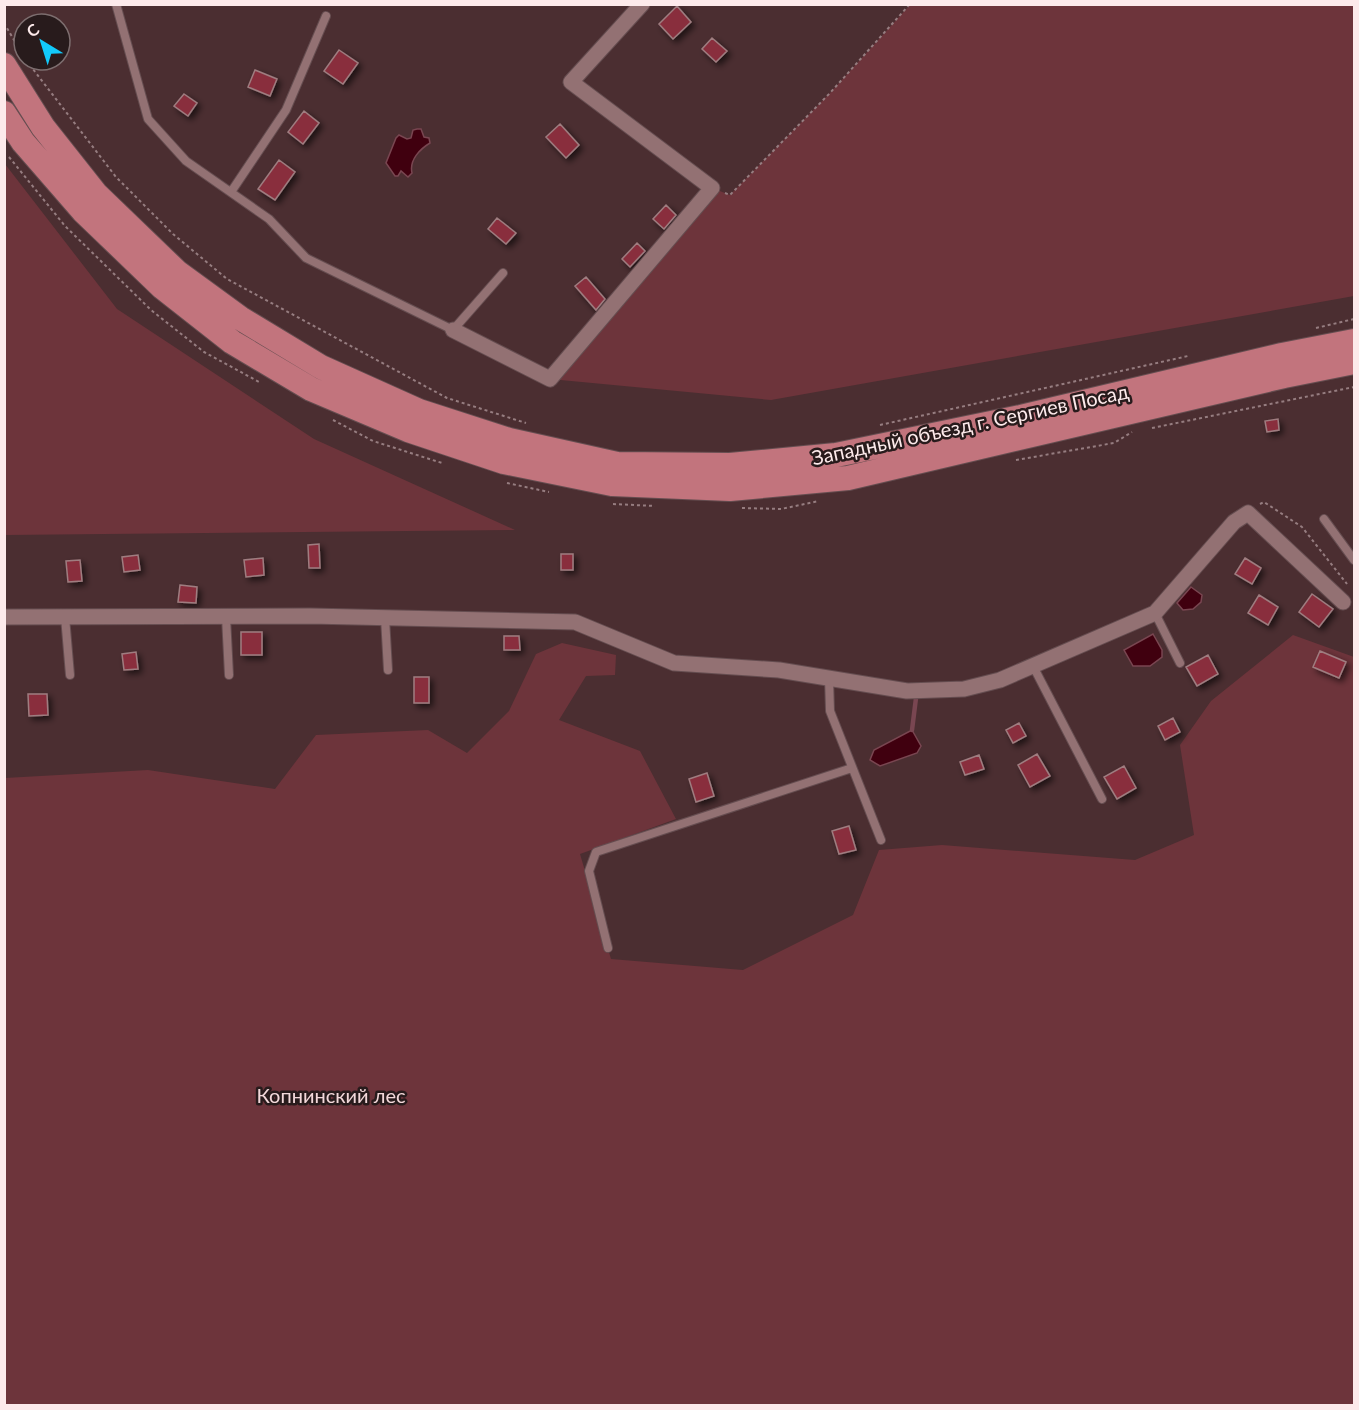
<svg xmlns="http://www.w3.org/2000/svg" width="1359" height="1410" font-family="Lato,sans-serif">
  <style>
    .green { fill: #6d343b }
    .water { fill: #40000f; stroke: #794651; stroke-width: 1.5 }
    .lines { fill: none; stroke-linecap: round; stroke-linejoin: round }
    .stream { stroke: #794651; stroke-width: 4.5 }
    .building { fill: #892f3e; stroke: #9f7d80; stroke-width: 1.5; filter: url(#shadow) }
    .lane-casing { stroke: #654d50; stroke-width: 10 }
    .street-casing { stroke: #654d50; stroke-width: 17 }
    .primary-casing { stroke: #654d50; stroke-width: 26 }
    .path { stroke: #967d80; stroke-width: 2; stroke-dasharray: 3 3; stroke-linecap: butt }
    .lane { stroke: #937173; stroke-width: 8 }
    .street { stroke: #937173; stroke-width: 15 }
    .primary { stroke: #c2747d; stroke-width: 24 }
    .labels { text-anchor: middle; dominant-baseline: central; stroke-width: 5; stroke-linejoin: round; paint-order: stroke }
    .street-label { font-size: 20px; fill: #fdeaeb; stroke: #281b1c }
    .park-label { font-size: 20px; fill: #f3d8da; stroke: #281b1c }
  </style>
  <defs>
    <filter id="shadow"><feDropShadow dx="3.5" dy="3.5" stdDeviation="3" flood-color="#0009"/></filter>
  </defs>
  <rect width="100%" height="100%" fill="#4b2e31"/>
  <path class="green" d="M910,5H1354V296L771,400L550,379L712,188L730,195L830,93Z
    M5,164L117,309L314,439L515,530L5,535Z
    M1293,635L1354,657V1405L5,1406V778L148,770L275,789L316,735L428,730L467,753L509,711L536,654L562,643L616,655L615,675L586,676L559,720L640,751L676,819L580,854L611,959L743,970L853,915L879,850L942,845L1135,860L1194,835L1180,745L1211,701Z"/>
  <path class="water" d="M417,129H421L424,137L429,138L430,143C420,149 409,160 412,173L408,177L401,171L398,176H395L386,163L396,138L399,135L407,139L411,138L413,130Z
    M1191,587L1202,595L1201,602L1193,609L1183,610L1177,603Z
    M1153,634L1162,650V657L1150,666H1133L1124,650Z
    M912,730L921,746L917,753L880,766L870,760L874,750Z"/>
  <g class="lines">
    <path class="stream" d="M912,730L916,698"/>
  </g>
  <path class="building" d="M677,6L691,22L673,39L659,24Z
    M712,38L727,51L716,62L702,49Z
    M339,50L358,63L343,84L324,71Z
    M255,70L277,79L270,96L248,87Z
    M184,94L197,103L188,116L174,106Z
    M304,111L319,123L303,144L288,132Z
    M560,124L579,145L566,158L546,137Z
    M279,160L295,172L275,200L258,189Z
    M666,205L676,215L664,229L653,219Z
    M497,218L516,233L506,244L488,229Z
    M637,243L645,251L630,267L622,259Z
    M586,277L605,299L596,310L575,286Z
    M1278,419L1279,430L1267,432L1265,421Z
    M319,544L320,568H309L308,545Z
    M561,554H573V570H561Z
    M138,555L140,570L124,572L122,557Z
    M263,558L264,575L246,577L244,560Z
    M1245,558L1261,568L1252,584L1235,574Z
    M80,560L82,581L68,582L66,561Z
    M180,585L197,587L196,603L178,602Z
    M1312,594L1333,609L1319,627L1299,612Z
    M1259,595L1278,607L1268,625L1248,613Z
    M241,632H262V655H241Z
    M504,636H519L520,650H504Z
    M1320,651L1346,662L1339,678L1313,667Z
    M136,652L138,669L124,670L122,654Z
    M1208,655L1218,674L1197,686L1186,667Z
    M414,677H429V703H414Z
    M28,694H47L48,715L29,716Z
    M1173,718L1180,732L1165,740L1158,726Z
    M1019,723L1026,736L1013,743L1006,730Z
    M1037,754L1050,776L1030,787L1018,765Z
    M979,755L984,769L965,775L960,762Z
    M1124,766L1136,788L1117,799L1104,777Z
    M707,773L714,796L696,802L689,779Z
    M849,826L856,850L839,854L832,831Z"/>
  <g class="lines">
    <defs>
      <path id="lane" d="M116,4L148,119L186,161L269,219L306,258L453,330L503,273
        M231,192L286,110L326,16
        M1324,519L1354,560
        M1155,613L1180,663
        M65,617L70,675
        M226,617L229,675
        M385,618L388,670
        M1033,666L1102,799
        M829,678L830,711L881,840
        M608,948L589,871L596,852L852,768"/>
      <path id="street" d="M453,330L550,379L712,188L571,82L642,4
        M4,617L310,616L575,622L674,663L779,670L907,691L964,689L1000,680L1155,613L1234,522L1248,513L1343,602"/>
      <path id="primary" d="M4,65L43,127L96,194L177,272L240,318L321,367L419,411L509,440L617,464L730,465L836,455L1021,417L1282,355L1354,341
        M4,113L23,142L83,211L162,287L232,342L311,389L408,430L504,462L612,484L730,489L848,478L1284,376L1354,362"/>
    </defs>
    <use href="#lane" class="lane-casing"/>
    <use href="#street" class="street-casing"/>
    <use href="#primary" class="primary-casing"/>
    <path class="path" d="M4,23L24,57
      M26,60L116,177L173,234L227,279L447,398L526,423
      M9,157L65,226L151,310L204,352L261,383
      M725,193L730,195L830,93L910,4
      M1316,328L1354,319
      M333,420L373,441L442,463
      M880,425L1188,356
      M1152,428L1354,387
      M1016,460L1114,443L1132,432
      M507,483L549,492
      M613,504L655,506
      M1260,504L1264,502L1302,527L1347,584
      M742,508L781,509L819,501"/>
    <use href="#lane" class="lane"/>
    <use href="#street" class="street"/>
    <use href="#primary" class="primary"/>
  </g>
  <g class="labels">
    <g class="street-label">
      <text transform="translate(970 424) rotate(-12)">Западный объезд г. Сергиев Посад</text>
    </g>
    <g class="park-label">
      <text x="331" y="1095">Копнинский лес</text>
    </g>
  </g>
  <rect width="1359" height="1410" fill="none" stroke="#fdeaeb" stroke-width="12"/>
  <g transform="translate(42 42) rotate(322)"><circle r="28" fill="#281b1c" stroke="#7d6e6f" stroke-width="1.5"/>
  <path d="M0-4.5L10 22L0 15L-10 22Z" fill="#12cafb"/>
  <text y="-9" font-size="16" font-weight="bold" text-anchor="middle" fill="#fdeaeb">С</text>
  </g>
</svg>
